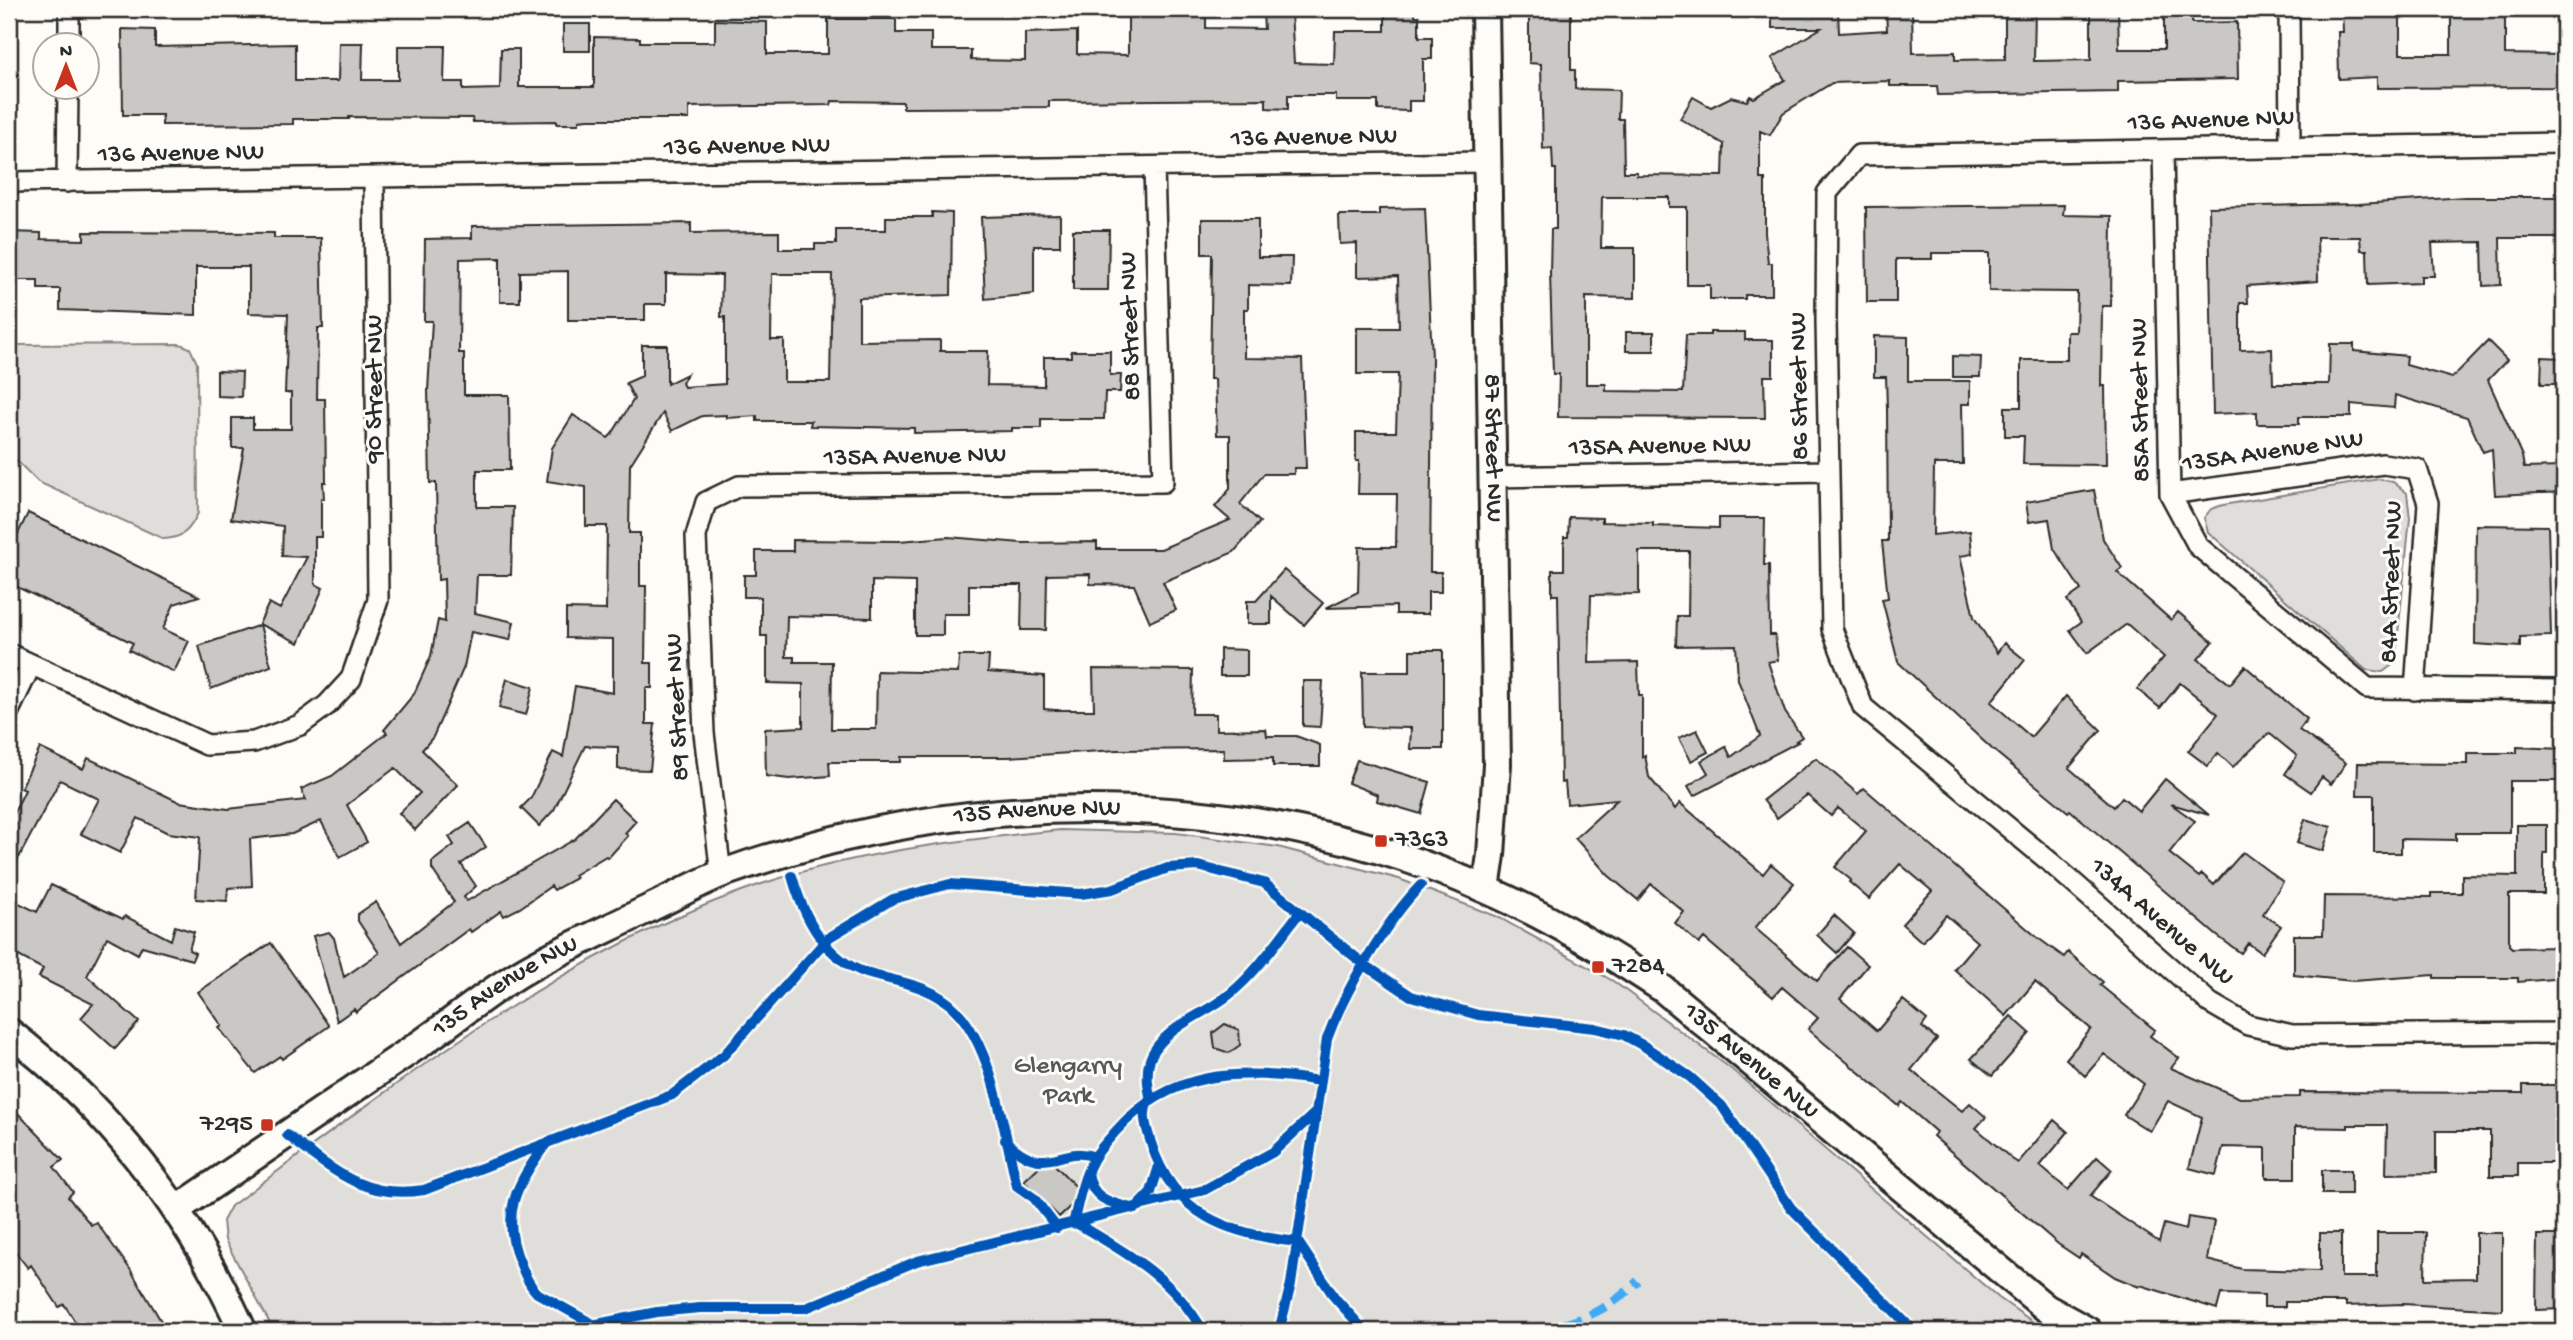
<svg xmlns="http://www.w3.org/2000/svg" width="2573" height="1340" font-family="'Gochi Hand',sans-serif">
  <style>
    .green { fill: #dfdeda; stroke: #858482; stroke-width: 2 }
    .building { fill: #c9c8c4; stroke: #2b2b2b; stroke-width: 2; fill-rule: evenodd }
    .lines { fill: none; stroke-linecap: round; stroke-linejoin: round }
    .street-casing { stroke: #2b2b2b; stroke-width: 24 }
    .secondary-casing { stroke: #2b2b2b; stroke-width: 32 }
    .street { stroke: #fdfcf7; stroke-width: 19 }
    .secondary { stroke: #fdfcf7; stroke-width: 26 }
    .quiet { stroke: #3fa9f5; stroke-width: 9; stroke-dasharray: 18 9; stroke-linecap: butt }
    .cycleway-casing { stroke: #fdfcf7; stroke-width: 15 }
    .cycleway { stroke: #0057b8; stroke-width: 10 }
    .poi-dot { fill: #c8321e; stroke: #fdfcf7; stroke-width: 2.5 }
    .labels { text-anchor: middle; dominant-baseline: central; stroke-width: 6; stroke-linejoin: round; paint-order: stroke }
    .street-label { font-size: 26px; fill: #2b2b2b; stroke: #fdfcf7 }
    .poi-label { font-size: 26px; fill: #2b2b2b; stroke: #fdfcf7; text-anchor: start }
    .park-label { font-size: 26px; fill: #585857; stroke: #fdfcf7 }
  </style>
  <rect width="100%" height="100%" fill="#fdfcf7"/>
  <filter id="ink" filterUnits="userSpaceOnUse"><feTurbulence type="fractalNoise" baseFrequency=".0143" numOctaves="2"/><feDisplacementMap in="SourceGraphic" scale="14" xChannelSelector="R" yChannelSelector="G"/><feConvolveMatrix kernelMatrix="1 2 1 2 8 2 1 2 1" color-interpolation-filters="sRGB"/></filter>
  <g filter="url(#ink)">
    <path class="green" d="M180,344L190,348L197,363L198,513C190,530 183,538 164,539L38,482L9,453L10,345Z
      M2379,479L2393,482L2407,493L2410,518L2395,663L2383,672L2366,670L2208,532L2204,518L2211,509L2223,505Z
      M1061,830L1176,833L1278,847L1399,879L1498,917L1613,981L1730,1068L1999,1298L2046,1331H274L225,1240L223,1221L231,1206C390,1088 551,961 739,892C841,854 953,840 1061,830Z"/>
    <path class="building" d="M1772,9H1838L1839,33L1887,30L1886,9H1912L1913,53L1955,52V60L2005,59V9H2035L2034,61L2091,60V9H2118L2119,49H2164V9H2192V23L2237,22L2238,79L2118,81V92L1938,95L1937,86H1890V81L1832,83L1783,113L1770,135L1760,131V179H1765V233L1768,263H1772V295H1745V299H1710V285H1687V207H1669V197H1602L1601,248H1635V298L1586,297V384H1606V391L1683,392L1686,335H1710V332H1745V340H1773V376H1764L1765,418L1558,417L1559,374H1553L1550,273L1551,229H1556V169H1553L1552,148L1543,149L1541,64L1529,63V12H1571V70H1575V89L1619,90L1618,119H1623L1624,172H1637V175L1723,176L1724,144L1680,119L1693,97L1711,107L1731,97L1747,101L1750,96L1754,98L1785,80L1772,58L1821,28H1772Z
      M2342,9H2400V54H2451V9H2505V54L2564,55V87L2377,88V77L2339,79L2338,32H2343Z
      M1291,11L1294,63L1334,64L1335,31H1385V11H1415V16H1419V37H1432V59H1423V101H1409V111L1378,110V101H1336V95H1288V109L1266,108V99L1049,101V107L903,108V102L832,101L831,105L689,107V119H588L579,120V124H557V121L473,122L472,118L349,117V119H293V124L162,125V115H123L122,29L155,30V47L295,44V81H338L339,43H363L362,80H398V46H445L444,82H463V90L500,89L501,49H519V87H594V37L640,38V42H715V20L767,22V54H828V19H896V33H931V50H971V60L1025,61V33L1077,31V54L1128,55V16L1206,14V28L1264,29L1263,13Z
      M563,24H590V51H563Z
      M2465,197H2564V238H2500L2501,285L2483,286L2482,242L2432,243L2434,276H2421V283L2368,285L2367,250H2361L2360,237H2317L2318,281L2247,286L2248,303H2240V350L2272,349L2273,384H2329L2330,344H2354V351L2407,356L2406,365L2452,378L2488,341L2507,360L2488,380L2522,456L2524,468L2564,467V492L2495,495L2492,449L2483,452L2467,417L2395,395L2394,408L2351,404V417H2299V424H2257V412L2213,414L2209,207L2359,204Z
      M2064,205L2063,215L2112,216L2111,306H2102L2101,386H2105L2106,465L2023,464L2024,436H2005V407H2021V360H2067V332H2076L2077,292L1989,291V253H1932V259H1896V302H1867L1866,207Z
      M1425,208L1432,358L1430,572H1441V592H1428V614H1396V606L1326,608L1358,592L1359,547H1396L1397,494H1358L1359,461H1356V432H1396L1398,374H1357V328H1399L1398,276L1357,277V243L1340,244L1339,215H1379V209Z
      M932,212L952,213L951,295L859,298V341L940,340V351H988L987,385L1044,386V357H1071V351H1110V375H1121L1120,392H1105L1104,419H1041V428H1012V431L914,433V428L810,426L811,421H757V416L727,418V415L702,416L672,431L663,413L630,465L629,533H640V586H646L645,663H652V688H646V724H655L650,770L618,769V747L585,746L554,810L539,826L521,808L531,798L553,752L563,757L575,686L613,693V639L566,638V609L606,610L607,526H586V487L547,481L552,448L573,415L608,438L612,434L634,399L626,383L642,376V345H667V384L687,374L682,383L684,387L725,384V317H721L722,275L666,274V304H645V320H568V271L520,272V302H500V258L460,259L459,353H464V395H509L510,470H477V507H513L511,575H477L475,613L514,622L510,640L471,632L464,667L433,737L422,750L458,785L415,830L399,813L420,793L395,768L347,805L367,842L340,857L321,821L292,834L250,839L252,886L228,888L227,901L196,899L200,837L168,833L138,818L120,853L81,834L99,799L60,780L9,876V823L25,790L21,788L40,748L83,769L88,758L179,802L228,809L306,800L301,789L332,776L387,733L384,730L414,694L431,656L438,620L445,622L444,579L438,580L436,483H430L428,391L432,321H424L425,239L472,238V226L691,223V233L779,232V249H815V244H836V230H886V217H932ZM772,274H832L830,382H784V340H771Z
      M1060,215V246H1034V294L985,299L981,217Z
      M1202,219H1258V257H1292L1291,286L1248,285V309H1244V358L1302,359L1306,468H1294V474H1264L1240,504L1260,522L1234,552L1163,582L1176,610L1150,622L1134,585L1090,584V574L1047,575L1046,630H1021L1022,585H969V614H943V635H915V582L872,581V618L787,616L786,657H794V662H832L831,729H876L877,671L958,673L959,656H989L988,672L1044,676V709L1055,710H1094L1093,669L1193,670L1192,714H1216V730L1266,729L1267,736H1296L1320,745V766H1273V758L1224,759V749L1117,750L1008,757H901V762H829L830,776L789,779L766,776L765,729L803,727V684L767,683V636H761V597H744V575H756V551H793V540L899,541L948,537L1022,543L1097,542V549H1161L1230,520L1215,507L1230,489V435H1217L1215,379H1210L1212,254H1202Z
      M1073,230H1109L1108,290H1073Z
      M9,232L41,233V239L84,240V232L274,233V238H321L323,328H318L317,399H325L326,482H323L324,499H321V537H315V584L323,588L299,643L259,624L269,603L280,609L307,557L282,556L283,526L231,519L244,448H232V418H253V429H291V393H285L288,314L249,313V267H196V315L60,310V289H38V280H9Z
      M1626,332H1654V351H1626Z
      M1874,336L1908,337V381H1970V404H1962L1963,464H1934L1933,535L1970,531L1972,554L1960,556L1974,617L1997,653L2004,643L2025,660L1991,702L2031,737L2066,696L2101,730L2069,768L2114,807L2122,797L2139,811L2165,779L2209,815L2171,804L2195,821L2169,853L2199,877L2202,874L2214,885L2243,852L2283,882L2263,914L2281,926L2262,953L2248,943L2241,953L2216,935L2070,810L2068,812L1992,749L1898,662L1882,599L1888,598L1882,541H1888L1887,408L1886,377H1874Z
      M1953,356L1981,357L1980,377H1953Z
      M2542,357L2562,358V384H2541Z
      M217,371L242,372L241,397L217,396Z
      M2094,490L2103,539L2122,568L2117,572L2171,620L2178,612L2213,642L2198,659L2230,684L2245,666L2307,719L2299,730L2346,763L2331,784L2322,777L2311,792L2285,774L2297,756L2269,733L2233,767L2218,753L2208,766L2188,751L2218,714L2180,683L2160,708L2137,689L2164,657L2127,624L2087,653L2070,630L2081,622L2067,600L2081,590L2054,549L2049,519L2029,522L2026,502Z
      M28,513L199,596L174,604L163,629L189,641L174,672L129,650L133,643L9,583V552Z
      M1569,517L1602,518V522L1653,523V526L1719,528V518H1765L1764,565H1769L1770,635H1775L1778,660L1768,662L1785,712L1802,737L1796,741L1798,742L1694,796L1688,786L1708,773L1701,761L1726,747L1731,757L1760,736L1738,680L1736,645L1676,646L1677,616H1688L1689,551H1639V594L1591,595L1589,663L1638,662L1639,695H1642V757L1645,755L1649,777L1675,809L1680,803L1763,874L1771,864L1794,883L1755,928L1817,981L1847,947L1868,965L1840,999L1877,1031L1903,1000L1927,1020L1922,1027L1937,1039L1911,1070L1962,1111L1970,1103L1986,1117L1976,1128L2012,1159L2018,1163L2054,1120L2068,1132L2040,1166L2068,1190L2097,1157L2112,1170L2090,1196L2159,1242L2164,1224L2186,1230L2188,1217L2214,1221L2207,1260L2242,1269L2320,1271V1233H2341V1277H2377V1233H2426L2425,1279L2476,1278V1233H2502V1310L2403,1304L2346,1306V1302H2285V1307H2264V1295L2221,1294L2217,1309L2140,1285L2139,1287L2115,1277L2081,1254L2079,1258L2058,1244L1933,1136L1936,1132L1902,1102L1899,1106L1824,1043L1808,1029L1818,1018L1782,987L1773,997L1704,938L1699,944L1675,923L1684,912L1651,884L1638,900L1608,875L1575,838L1618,799L1567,804L1565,782L1561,783L1558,595H1552V570H1564V537H1568Z
      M2476,525L2548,526L2551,636L2520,637V647L2475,644Z
      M1284,570L1323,603L1304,625L1271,596V624H1247V601H1256Z
      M260,625L271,666L211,689L199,646Z
      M1220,649L1247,650V676H1220Z
      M1410,650H1443V749H1410L1411,728L1363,727L1362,672H1410Z
      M507,679L533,687L526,715L499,708Z
      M1303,681H1323L1320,727L1303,726Z
      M1697,730L1708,752L1691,761L1679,738Z
      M2517,747L2564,749V781H2510V833H2456V840L2401,839V853H2374V795H2357L2358,763L2467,764V753H2517Z
      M1816,758L1858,794L1864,788L2038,938L2064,957L2068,952L2103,982L2100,985L2155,1030L2150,1036L2179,1058L2171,1068L2240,1098L2300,1097V1092L2523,1093V1085H2564V1163H2518V1176H2490V1131H2436V1173L2386,1174L2387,1125H2348V1128L2295,1127V1178H2266V1148L2223,1147L2216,1175L2189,1168L2202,1117L2168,1101L2150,1131L2124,1115L2144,1084L2104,1054L2085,1076L2066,1059L2091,1029L2035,982L2006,1016L1954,969L1977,942L1946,915L1922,942L1902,924L1932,891L1900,864L1869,899L1849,882L1851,880L1835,867L1866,831L1838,808L1831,816L1807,795L1777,818L1763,800Z
      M1357,760L1430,782L1421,814L1377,801L1378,795L1348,783Z
      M613,799L636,821L625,833L628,836L608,858L606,856L574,875L576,878L554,890L551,886L520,908L504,916L501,911L471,932L469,929L356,1012L354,1009L337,1021L313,936L329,932L334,938L344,977L379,953L358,921V914L365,909L376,902L401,943L454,902L432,869V862L454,845L449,837L470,823L486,847L461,864L476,886L464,897L467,901L575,839Z
      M2305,819L2331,827L2323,851L2297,843Z
      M2517,825H2547V853H2544V894H2509V945L2512,948L2564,947V978L2518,982V978H2434V975L2353,981L2294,975V935H2323L2324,896L2431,897V893H2462V875L2517,876Z
      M51,885L123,919L125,916L171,940L175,926L194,932L189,950L195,953L192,960L142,946L138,954L107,937L87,976L139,1022L115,1049L81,1018L93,1004L39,977L43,969L9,951V898L37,912Z
      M1834,915L1854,933L1837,953L1817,935Z
      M271,943L329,1026L282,1059L280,1056L255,1073L219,1028L222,1026L198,992Z
      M2011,1016L2030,1033L1992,1076L1971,1059Z
      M1225,1024L1239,1030L1240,1045L1229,1053L1215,1048L1213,1033Z
      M9,1104L63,1160L54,1167L73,1192L68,1197L91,1225L96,1222L130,1269L167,1331H81L64,1304L59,1307L31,1265L28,1268L9,1244Z
      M1048,1158L1083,1194L1059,1217L1024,1181Z
      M2322,1170H2351V1194H2322Z
      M2537,1235H2559L2558,1282H2564V1309L2536,1310Z"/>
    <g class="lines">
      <defs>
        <path id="street" d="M2289,9L2290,146
          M69,46V9
          M2564,143L1859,155L1827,193L1826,321L1832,629L1863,707L2050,862L2210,1003L2248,1025L2292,1035L2564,1033
          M2163,150L2170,494L2198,546L2367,688L2564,690
          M9,182L1487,162
          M67,182L68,88
          M1493,477L1829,471
          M2170,494L2383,464L2417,469L2428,503L2415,690
          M9,654L207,745L254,742L300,725L327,705L351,679L378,600L374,179
          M9,711L31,665
          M721,874L704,733L696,536L706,502L739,486L1163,482L1154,168"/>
        <g id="secondary">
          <path id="s1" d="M1485,9L1497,764L1491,855L1486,889"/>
          <path d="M9,1032C112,1112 189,1212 243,1331"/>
          <path id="s2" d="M177,1209C258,1154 339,1099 420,1044C460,1016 499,983 542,961C578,942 616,925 652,907C676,896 701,881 726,872C966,786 1250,785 1485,889C1547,916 1606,951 1663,989L2046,1308L2088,1331"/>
        </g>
      </defs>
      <use href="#street" class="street-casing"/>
      <use href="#secondary" class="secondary-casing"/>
      <use href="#street" class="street"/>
      <use href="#secondary" class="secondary"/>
      <path class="quiet" d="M1538,1331C1577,1322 1609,1311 1638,1281
        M1595,1331L1613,1328L1616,1331"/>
      <defs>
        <path id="cycleway" d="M792,876C804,918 826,963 873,975C904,983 932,986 956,1010C994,1050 1004,1133 1017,1186L1034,1198L1057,1228
          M1151,1100C1147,1084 1145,1062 1156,1048C1174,1023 1207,1013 1230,994C1258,971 1278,940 1300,912
          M1148,1102C1141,1115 1147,1129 1151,1143C1174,1216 1228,1234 1298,1242L1335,1298L1365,1331
          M287,1135C332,1169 363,1200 424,1190L672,1095L724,1055L828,938L893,899L950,884L1081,894L1112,889L1168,868L1198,866L1264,883L1365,965L1411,996L1478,1015L1595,1028L1624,1035L1644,1046L1690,1077L1722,1106L1791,1208L1914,1331
          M1005,1140C1047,1182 1060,1143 1095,1157
          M546,1144C516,1184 499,1215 521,1265C525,1275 529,1285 537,1293L593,1324
          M1088,1172C1091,1200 1111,1203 1135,1209L1151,1192L1159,1166
          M1076,1223C1127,1253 1173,1278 1203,1331
          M1073,1224C1078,1204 1082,1180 1092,1162C1097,1151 1107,1142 1115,1132C1171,1069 1240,1068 1319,1081
          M562,1331L657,1312L700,1308H806L917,1261L1204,1190L1273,1152L1314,1114
          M1279,1331L1291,1284L1327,1039C1344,992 1386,921 1421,885"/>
      </defs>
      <use href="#cycleway" class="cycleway-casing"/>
      <use href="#cycleway" class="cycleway"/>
    </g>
  </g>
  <g class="poi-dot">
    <rect x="1374" y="834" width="14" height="14" rx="3.5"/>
    <rect x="1591" y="960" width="14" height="14" rx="3.5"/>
    <rect x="260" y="1118" width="14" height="14" rx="3.5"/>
  </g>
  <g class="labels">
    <g class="street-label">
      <text transform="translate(2211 122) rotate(-2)">136 Avenue NW</text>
      <text transform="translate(1314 139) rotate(-1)">136 Avenue NW</text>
      <text transform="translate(747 148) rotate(-1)">136 Avenue NW</text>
      <text transform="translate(181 155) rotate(-1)">136 Avenue NW</text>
      <text transform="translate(1132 326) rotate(-92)">88 Street NW</text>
      <text transform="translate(1801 386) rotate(-91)">86 Street NW</text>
      <text transform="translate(376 389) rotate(-90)">90 Street NW</text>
      <text transform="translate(2142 400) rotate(-91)">85A Street NW</text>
      <text transform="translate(1660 448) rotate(-1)">135A Avenue NW</text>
      <text stroke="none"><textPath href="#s1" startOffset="439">87 Street NW</textPath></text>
      <text transform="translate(2273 453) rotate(-8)">135A Avenue NW</text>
      <text transform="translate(915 458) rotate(-1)">135A Avenue NW</text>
      <text transform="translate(2393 582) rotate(-88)">84A Street NW</text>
      <text transform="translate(679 707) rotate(-93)">89 Street NW</text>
      <text stroke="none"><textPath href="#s2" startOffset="964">135 Avenue NW</textPath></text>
      <text transform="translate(2161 923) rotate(41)">134A Avenue NW</text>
      <text stroke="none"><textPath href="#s2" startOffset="397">135 Avenue NW</textPath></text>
      <text stroke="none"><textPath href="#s2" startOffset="1741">135 Avenue NW</textPath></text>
    </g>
    <g class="poi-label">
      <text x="1395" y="841">7363</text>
      <text x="1612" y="967">7284</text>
      <text x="253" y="1125" text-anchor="end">7295</text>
    </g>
    <g class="park-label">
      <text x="1068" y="1067">Glengarry<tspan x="1068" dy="30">Park</tspan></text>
    </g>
  </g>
  <rect width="2573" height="1340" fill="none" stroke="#fdfcf7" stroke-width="35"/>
  <rect x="18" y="18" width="2538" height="1305" fill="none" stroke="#2b2b2b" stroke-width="2.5" filter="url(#ink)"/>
  <g transform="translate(66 66)"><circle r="33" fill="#fdfcf7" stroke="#a9a8a5" stroke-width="2"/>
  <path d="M0-5L12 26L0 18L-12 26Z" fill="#c8321e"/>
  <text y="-10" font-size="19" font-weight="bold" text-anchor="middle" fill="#2b2b2b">N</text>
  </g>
</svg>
